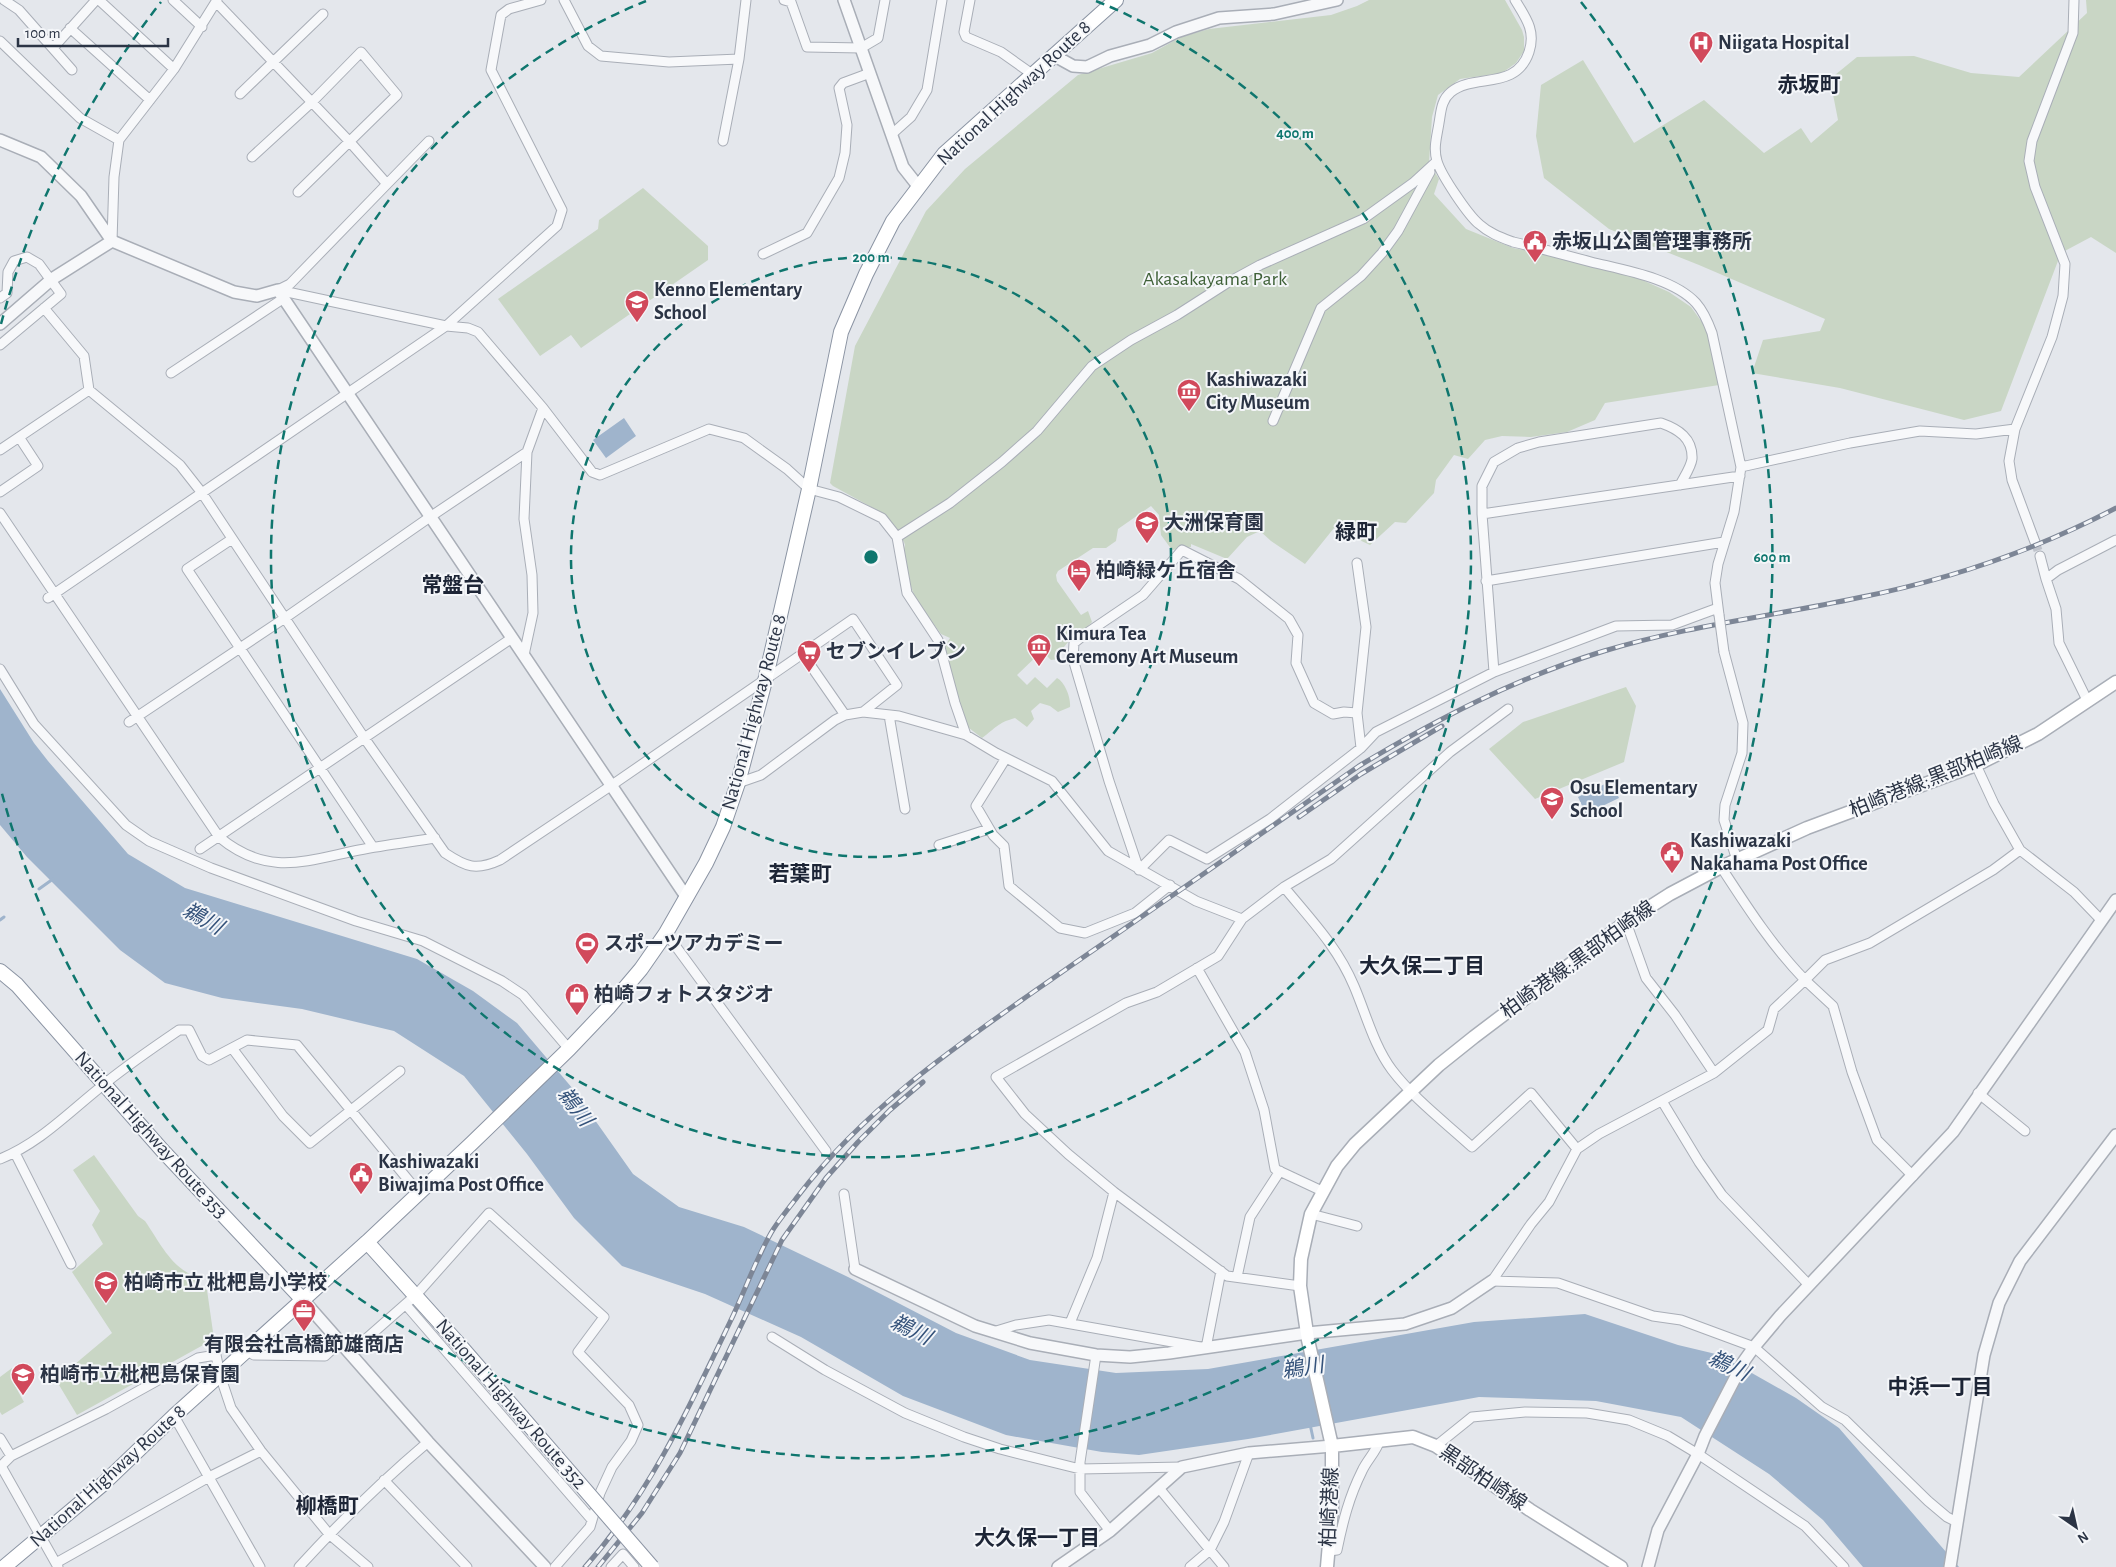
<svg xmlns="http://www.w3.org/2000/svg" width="2116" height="1567" font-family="'Alegreya Sans','Noto Sans JP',sans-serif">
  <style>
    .green { fill: #c9d6c5 }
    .water { fill: #9fb4cc }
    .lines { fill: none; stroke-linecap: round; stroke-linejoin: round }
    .stream { stroke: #9fb4cc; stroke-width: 3 }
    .minor-tunnel { stroke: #bfc3cb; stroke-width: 9; stroke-dasharray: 9 4.5; stroke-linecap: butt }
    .minor-casing { stroke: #a9aeb7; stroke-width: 11 }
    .tertiary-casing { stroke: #a9aeb7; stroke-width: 14 }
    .secondary-casing { stroke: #a9aeb7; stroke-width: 15 }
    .trunk-casing { stroke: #8b94a3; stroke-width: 16 }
    .minor { stroke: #f7f8fa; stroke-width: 9 }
    .tertiary { stroke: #f7f8fa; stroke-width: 11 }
    .secondary { stroke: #fff; stroke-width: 12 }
    .trunk { stroke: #fff; stroke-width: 14 }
    .rail-casing { stroke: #7d8696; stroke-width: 5 }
    .rail { stroke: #f4f6f9; stroke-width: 3; stroke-dasharray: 9; stroke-linecap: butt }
    .minor-bridge-casing { stroke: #a9aeb7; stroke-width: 11; stroke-linecap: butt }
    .trunk-bridge-casing { stroke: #8b94a3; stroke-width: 16; stroke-linecap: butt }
    .minor-bridge { stroke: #f7f8fa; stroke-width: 9 }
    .trunk-bridge { stroke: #fff; stroke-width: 14 }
    .ring { fill: none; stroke: #0f766e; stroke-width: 2.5; stroke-dasharray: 9 6 }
    .labels { text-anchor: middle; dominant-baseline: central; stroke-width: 4; stroke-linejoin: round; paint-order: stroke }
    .poi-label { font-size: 20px; font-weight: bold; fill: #2b3445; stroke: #f4f6f9; text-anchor: start }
    .street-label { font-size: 20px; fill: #2b3445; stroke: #f4f6f9 }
    .park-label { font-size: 20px; fill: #3f6138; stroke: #f4f6f9 }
    .neighbourhood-label { font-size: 21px; font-weight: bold; fill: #1d2536; stroke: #f4f6f9 }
    .water-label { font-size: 21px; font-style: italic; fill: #34527a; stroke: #f4f6f9 }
    .centre { fill: #0f766e; stroke: #f4f6f9; stroke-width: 2.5 }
    .ring-label { font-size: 15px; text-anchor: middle; font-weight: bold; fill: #0f766e; stroke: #f4f6f9; stroke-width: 4; stroke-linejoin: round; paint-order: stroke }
  </style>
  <rect width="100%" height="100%" fill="#e4e7ec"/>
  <path class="green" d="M1369,0H1505L1522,30L1524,37V51L1516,63L1502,73L1460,79L1438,95L1432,117L1429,163L1439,179L1434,194L1466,229L1513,248L1561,256L1640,279L1669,292L1691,307L1704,325L1713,349L1719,385L1605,403L1595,420L1567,432L1531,437L1502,436L1485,440L1468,459L1454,455L1436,480L1434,493L1406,523L1395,522L1370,545L1334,528L1305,564L1271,541L1260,531L1247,537L1227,559L1191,544V547L1172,550L1161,535L1159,515L1151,506L1118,529L1116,541L1106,548H1093L1058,571L1056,575L1057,581L1081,615L1088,611L1092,622C1079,637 1064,638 1059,659L1051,660L1042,651L1017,675L1027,685L1035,677L1047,688L1057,678C1065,682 1071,698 1070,707L1058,712L1050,706L1040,703L1031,711L1034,719L1027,727L1015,718C997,723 996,728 982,738L969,728L959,713L943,658L945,646L950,638L941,634L916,600L901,560L905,545L904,542L884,514L833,486L830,483L855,346L926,211L965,169L1078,75L1152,53L1181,37L1209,29L1331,15L1357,6Z
    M2086,0H2116V253L2091,237L2061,253L2001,411L1964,420L1840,388L1752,373L1763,340L1820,331L1825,319L1699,265L1609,229L1544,178L1536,136L1541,85L1583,60L1634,143L1704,100L1764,153L1801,128L1811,143L1838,120L1830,79L1857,57L1914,56L1971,73L2019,77L2087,13Z
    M643,188L708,246V260L581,348L571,335L540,356L498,299L598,229L599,220Z
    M1626,687L1636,706L1624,762L1535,799L1489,749L1523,722Z
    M94,1155L138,1216L145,1221C161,1244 172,1270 200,1278L199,1286L207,1290L214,1339L77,1415L56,1380L112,1333L72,1272L103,1244L92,1225L100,1211L73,1170Z
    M12,1368L19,1379L14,1384L24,1402L2,1415L0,1412V1377Z"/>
  <path class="water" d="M624,418L636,436L606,458L593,440Z
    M0,689L34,743L48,761L128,854L185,888L417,959L473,991L517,1023L573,1089L633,1174L679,1207L744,1227L848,1277L956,1333L1030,1360L1116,1373L1208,1369L1474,1322L1585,1314L1678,1345L1720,1355L1796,1398L1839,1428L1959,1567H1863L1823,1520L1769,1474L1681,1417L1596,1401L1479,1397L1248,1439L1139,1455L1102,1452L1006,1435L903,1396L801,1337L705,1294L622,1266L574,1218L527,1154L464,1076L394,1031L302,1009L222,998L165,983L120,950L27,857L0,825Z
    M1611,781L1619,798L1586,814L1578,797Z"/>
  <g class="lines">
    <path class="stream" d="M39,889L53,879
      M0,920L4,917
      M1310,1424L1313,1438"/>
    <path class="minor-tunnel" d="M2035,542L2040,556"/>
    <defs>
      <path id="minor" d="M4,0L19,10L72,70
        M99,0L174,69
        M173,0L202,27
        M564,0L588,46L601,56L669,62L739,59
        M784,0L791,2L807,47L861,48L878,38L885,0
        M970,0L964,32L966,37L1001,52L1032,74
        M1515,0C1526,18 1536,31 1529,52C1516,91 1474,73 1451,92C1441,100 1441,112 1439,123C1437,136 1433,148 1437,161C1441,175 1468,215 1479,224C1489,233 1500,237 1513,242C1539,248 1565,255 1591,262C1623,270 1673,278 1696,303C1704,312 1708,322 1712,333L1741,467L1734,512L1718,564L1715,583L1719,615
        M216,2L349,141L387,184L290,284L278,290
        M70,28L150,100
        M0,41L80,118L119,140
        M53,48L96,0
        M240,94L323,14
        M892,134L911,117L927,90L942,0
        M723,141L739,59L746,0
        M252,157L312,102L361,52L397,95L298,192
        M387,184L429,141
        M112,241L114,177L119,140L174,69L217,0
        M763,254L807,233L839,178L845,153L847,125L839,88L843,83L870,73
        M278,290L446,326L468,328L478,332L543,408L592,472L600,475L709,429L744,438L787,469L809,489L839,497L882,518L897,537L907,593L938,640L955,703L966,735
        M0,298L7,293L8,272L14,261L27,257L39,264L61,294L0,345
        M44,308L84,356L89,390L180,465L202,493L365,739L445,853C466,867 476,871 500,860L612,785L853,619L897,685L863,712
        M171,373L284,298
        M1273,421L1321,308L1361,276L1382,253L1398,231L1430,172
        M2015,429L2009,461L2012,480L2035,542
        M0,450L89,390
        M1741,467L1850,443L1920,431L1976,434L2015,429L2052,337L2063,296L2065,264L2035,187L2029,161L2032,141L2073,33L2074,0
        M0,492L38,466L19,437
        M0,513L219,837C267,877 305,861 359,850C384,845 410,842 435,838
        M1482,514L1740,476
        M897,537L950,503L1002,462L1037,431L1092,366L1131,340L1177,315L1227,283L1260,265L1363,219L1413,183L1437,161
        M232,539L187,569L373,847
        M2040,556L2046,579
        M1357,563L1366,627L1357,713L1361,748
        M1486,581L1724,542
        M48,598L446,326L557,226L562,210L491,70L501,15L509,9L541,0
        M1724,652L1743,723L1742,753L1725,805L1724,820L1737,860
        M802,653L845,715
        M524,655L533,613L532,575L524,519L527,452L543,408
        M0,669L34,724L126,825L149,841L211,868L356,921L423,941L502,981L523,995L569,1049
        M1494,672L1616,626L1672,625L1718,608
        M2088,702L2059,643L2056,609L2046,579L2058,570L2116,540
        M889,715L905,809
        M129,722L285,618L430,517L527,452
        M1006,758L976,806L993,835L1004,846L1009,886L1060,928L1085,933L1135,913L1170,885
        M1976,765L1994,804L2020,850
        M738,783L761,775L835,720L845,715L863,712L899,716L966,735L996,753L1052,781L1108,851L1196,901L1242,919
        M939,845L989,829
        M200,849L512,638
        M1139,870L1169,840L1207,859L1270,819L1361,748L1376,732L1494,672L1482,514V486L1494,462L1518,448L1539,442L1661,423C1678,429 1693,438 1692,459C1691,467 1684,477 1680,485
        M1139,870L1109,781L1073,659L1074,643L1084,635L1143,595L1182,550L1239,579L1289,619L1298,635L1296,663L1314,703L1333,714L1344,712L1357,713
        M1284,887C1311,920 1337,946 1354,986C1366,1014 1374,1046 1392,1070C1414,1099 1446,1123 1472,1147L1531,1093L1577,1149
        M1626,922L1646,978L1675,1015L1714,1073
        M666,933L826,1151
        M1197,968L1245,1052L1264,1110L1275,1169L1322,1191
        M232,1048L283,1116L310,1143L400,1071
        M1978,1093L2025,1131
        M1662,1101L1699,1162L1722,1195L1809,1285
        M15,1153L71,1264
        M0,1159C40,1143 69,1112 102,1086C126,1066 153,1048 179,1030H189L202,1056L209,1060L247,1040L297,1045L419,1193
        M1913,1176L1877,1140L1852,1072L1833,1006L1805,980L1825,960L1870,943L1993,870L2020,850L2074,892L2101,920
        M844,1194L855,1269
        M1311,1214L1357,1226
        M1237,1277L1250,1217L1280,1171
        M1492,1281L1531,1224L1549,1202L1577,1149L1599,1134L1714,1073L1768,1030L1774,1009L1805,980C1772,946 1747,907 1721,867
        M1492,1281L1558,1283L1653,1316L1681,1320L1754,1347L1822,1407L1845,1420L1928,1501L1947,1517L1957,1522
        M1300,1286L1227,1276L1114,1192L1068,1154L1025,1114L996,1077L1126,1003L1157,992L1218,956L1242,919L1284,887L1331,859L1450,752L1508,709
        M406,1305L592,1520
        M1070,1323L1097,1258L1114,1192
        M993,1332L1016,1325L1049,1320L1206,1348L1221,1271
        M772,1337L825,1370L905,1413L964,1437L1000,1449L1080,1469L1182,1467
        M247,1351L254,1355L325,1356L340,1342
        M350,1353L416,1295L489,1213L604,1317L578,1352L629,1405L638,1425L631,1441L612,1467L600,1493L590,1527L555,1567
        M1096,1355L1080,1462V1492L1110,1531
        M174,1416L260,1567
        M0,1438L11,1456
        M1436,1446L1472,1417L1525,1412L1587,1413L1629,1420L1668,1436L1698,1454L1805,1526L1844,1567
        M1,1466L58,1567
        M0,1467L11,1456L106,1409L198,1358L216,1355L220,1375L231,1408L261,1451L329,1534L368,1567
        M384,1480L467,1567
        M1159,1488L1224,1567
        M1329,1551L1337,1550C1343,1521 1349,1497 1362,1471C1367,1460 1376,1452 1380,1440
        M56,1563L209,1477L261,1451
        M299,1567C340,1522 382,1481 428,1442
        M611,1567L623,1554L634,1567
        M1190,1567L1210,1550L1224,1522L1249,1453"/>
      <path id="tertiary" d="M844,0L903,167L918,186
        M1053,55L1073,66L1087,67L1110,56L1150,45L1176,32L1219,18L1274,14L1337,0
        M0,140L41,157L81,196L112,241L234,292L257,296L278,290L687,898
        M0,324L52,279L112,241
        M855,1269L975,1326L1030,1343L1096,1355L1130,1357L1169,1353L1307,1333L1405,1324L1452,1308L1492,1281
        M303,1300L428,1442L545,1567
        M1058,1567L1110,1531L1182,1467L1249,1453L1332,1446
        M1648,1567L1658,1530L1698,1454L1705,1436L1744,1361L1754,1347L1780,1316L1953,1132L2116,900
        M1950,1567L1984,1355L1999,1303L2020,1261L2116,1135"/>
      <path id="secondary" d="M1332,1446L1413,1437L1436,1446L1530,1510L1621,1567
        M1327,1567L1332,1509V1446L1308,1340L1300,1286L1301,1259L1311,1214L1337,1166L1355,1144L1439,1065L1474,1037L1626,922L1670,894L1721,867L1807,828L1976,765L2038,734L2116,682"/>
      <path id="trunk" d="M0,971L17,985L162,1150L303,1300
        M367,1242L457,1342
        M4,1567L103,1484L174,1416L367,1242L472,1143L569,1049L608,1008L641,969L666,933L706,863L723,827L738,783L766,677L809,489L841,332L866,274L893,221L944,154L1116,0"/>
    </defs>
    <use href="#minor" class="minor-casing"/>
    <use href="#tertiary" class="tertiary-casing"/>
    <use href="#secondary" class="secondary-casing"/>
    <use href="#trunk" class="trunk-casing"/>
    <use href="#minor" class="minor"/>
    <use href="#tertiary" class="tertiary"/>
    <use href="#secondary" class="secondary"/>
    <use href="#trunk" class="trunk"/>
    <defs>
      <path id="rail" d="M1299,817L1361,774L1442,726
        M585,1567C649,1495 689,1408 730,1322C744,1293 755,1261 771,1233C778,1221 789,1208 798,1196C871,1100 974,1034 1072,965C1168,899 1263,832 1359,766C1437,719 1516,678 1604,651C1686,626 1773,616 1857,598C1948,580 2034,551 2116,508
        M598,1567L642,1513L680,1453L782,1240L826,1178L858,1142L890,1110L923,1082"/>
    </defs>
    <use href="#rail" class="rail-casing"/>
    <use href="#rail" class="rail"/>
    <defs>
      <path id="minor-bridge" d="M1719,615L1724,652"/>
      <path id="trunk-bridge" d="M457,1342L652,1567"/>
    </defs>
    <use href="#minor-bridge" class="minor-bridge-casing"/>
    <use href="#trunk-bridge" class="trunk-bridge-casing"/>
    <use href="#minor-bridge" class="minor-bridge"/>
    <use href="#trunk-bridge" class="trunk-bridge"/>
  </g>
  <g class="ring">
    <circle cx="871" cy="557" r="300"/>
    <path d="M1096 1A600 600 0 1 1 646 1"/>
    <path d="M1 324A901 901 0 0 1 161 2M1581 2A901 901 0 1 1 1 790"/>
  </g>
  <defs>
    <symbol id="hospital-pin" viewBox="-11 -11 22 30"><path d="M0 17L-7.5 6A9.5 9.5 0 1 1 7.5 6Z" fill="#d1495b" stroke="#f4f6f9"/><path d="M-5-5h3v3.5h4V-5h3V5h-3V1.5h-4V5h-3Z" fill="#fff"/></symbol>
    <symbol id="civic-pin" viewBox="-11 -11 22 30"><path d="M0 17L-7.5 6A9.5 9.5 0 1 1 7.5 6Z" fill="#d1495b" stroke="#f4f6f9"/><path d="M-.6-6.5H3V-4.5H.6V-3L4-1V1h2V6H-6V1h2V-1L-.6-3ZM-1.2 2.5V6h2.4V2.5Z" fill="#fff"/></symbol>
    <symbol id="school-pin" viewBox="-11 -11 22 30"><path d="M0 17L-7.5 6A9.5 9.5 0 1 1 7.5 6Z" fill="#d1495b" stroke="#f4f6f9"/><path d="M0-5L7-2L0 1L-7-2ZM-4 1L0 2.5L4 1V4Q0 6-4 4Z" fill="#fff"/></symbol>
    <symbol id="museum-pin" viewBox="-11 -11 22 30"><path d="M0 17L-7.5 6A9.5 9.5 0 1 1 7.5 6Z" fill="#d1495b" stroke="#f4f6f9"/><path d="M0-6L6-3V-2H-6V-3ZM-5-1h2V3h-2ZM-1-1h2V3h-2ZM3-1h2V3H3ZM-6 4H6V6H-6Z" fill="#fff"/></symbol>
    <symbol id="hotel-pin" viewBox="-11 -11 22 30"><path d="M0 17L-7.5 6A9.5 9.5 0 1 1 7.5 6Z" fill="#d1495b" stroke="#f4f6f9"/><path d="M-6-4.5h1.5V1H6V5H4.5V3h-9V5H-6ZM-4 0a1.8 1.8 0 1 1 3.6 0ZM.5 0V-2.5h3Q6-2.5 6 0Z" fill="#fff"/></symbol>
    <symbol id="supermarket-pin" viewBox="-11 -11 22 30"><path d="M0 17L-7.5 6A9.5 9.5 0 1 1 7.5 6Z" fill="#d1495b" stroke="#f4f6f9"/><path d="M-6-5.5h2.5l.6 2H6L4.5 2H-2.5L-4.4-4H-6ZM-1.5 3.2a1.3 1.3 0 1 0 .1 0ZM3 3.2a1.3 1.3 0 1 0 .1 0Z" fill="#fff"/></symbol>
    <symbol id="stadium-pin" viewBox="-11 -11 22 30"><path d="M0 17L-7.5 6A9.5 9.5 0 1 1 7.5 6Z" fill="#d1495b" stroke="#f4f6f9"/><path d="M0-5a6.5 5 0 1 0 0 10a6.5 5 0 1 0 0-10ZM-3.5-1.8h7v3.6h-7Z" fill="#fff"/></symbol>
    <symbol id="shop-pin" viewBox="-11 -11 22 30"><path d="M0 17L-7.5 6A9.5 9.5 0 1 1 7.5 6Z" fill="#d1495b" stroke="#f4f6f9"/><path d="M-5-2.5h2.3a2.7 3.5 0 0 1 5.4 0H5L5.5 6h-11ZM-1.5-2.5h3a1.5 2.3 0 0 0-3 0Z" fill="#fff"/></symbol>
    <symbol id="office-pin" viewBox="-11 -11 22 30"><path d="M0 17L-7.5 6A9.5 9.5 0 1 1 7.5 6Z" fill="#d1495b" stroke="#f4f6f9"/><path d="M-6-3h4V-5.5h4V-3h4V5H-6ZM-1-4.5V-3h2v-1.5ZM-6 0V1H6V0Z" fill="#fff"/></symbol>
  </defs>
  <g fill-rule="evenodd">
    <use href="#hospital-pin" x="1687" y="29" width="28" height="38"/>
    <use href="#civic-pin" x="1521" y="228" width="28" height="38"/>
    <use href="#school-pin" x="623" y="288" width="28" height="38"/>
    <use href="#museum-pin" x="1175" y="377" width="28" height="38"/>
    <use href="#school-pin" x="1133" y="509" width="28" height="38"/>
    <use href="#hotel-pin" x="1065" y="557" width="28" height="38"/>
    <use href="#museum-pin" x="1025" y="632" width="28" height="38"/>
    <use href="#supermarket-pin" x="795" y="638" width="28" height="38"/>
    <use href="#school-pin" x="1538" y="785" width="28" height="38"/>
    <use href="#civic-pin" x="1658" y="839" width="28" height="38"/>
    <use href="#stadium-pin" x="573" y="930" width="28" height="38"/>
    <use href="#shop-pin" x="563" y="981" width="28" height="38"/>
    <use href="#civic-pin" x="347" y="1160" width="28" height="38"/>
    <use href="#school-pin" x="92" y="1269" width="28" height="38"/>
    <use href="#office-pin" x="290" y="1297" width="28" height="38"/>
    <use href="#school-pin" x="9" y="1361" width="28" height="38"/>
  </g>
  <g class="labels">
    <g class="poi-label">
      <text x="1718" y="43">Niigata Hospital</text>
      <text x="1552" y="242">赤坂山公園管理事務所</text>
      <text x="654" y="290">Kenno Elementary<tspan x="654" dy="23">School</tspan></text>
      <text x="1206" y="380">Kashiwazaki<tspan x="1206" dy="23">City Museum</tspan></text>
      <text x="1164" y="523">大洲保育園</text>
      <text x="1096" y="571">柏崎緑ケ丘宿舎</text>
      <text x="1056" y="634">Kimura Tea<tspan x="1056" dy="23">Ceremony Art Museum</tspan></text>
      <text x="826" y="652">セブンイレブン</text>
      <text x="1570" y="788">Osu Elementary<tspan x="1570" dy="23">School</tspan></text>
      <text x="1690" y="841">Kashiwazaki<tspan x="1690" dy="23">Nakahama Post Office</tspan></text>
      <text x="604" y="944">スポーツアカデミー</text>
      <text x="594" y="995">柏崎フォトスタジオ</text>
      <text x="378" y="1162">Kashiwazaki<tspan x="378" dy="23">Biwajima Post Office</tspan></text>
      <text x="124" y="1283">柏崎市立 枇杷島小学校</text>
      <text x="304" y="1345" text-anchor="middle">有限会社高橋節雄商店</text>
      <text x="40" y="1375">柏崎市立枇杷島保育園</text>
    </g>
    <g class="street-label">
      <text transform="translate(1014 93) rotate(-43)">National Highway Route 8</text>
      <text transform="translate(754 712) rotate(-75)">National Highway Route 8</text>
      <text transform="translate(1936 777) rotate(-22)">柏崎港線;黒部柏崎線</text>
      <text transform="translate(1578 960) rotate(-36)">柏崎港線;黒部柏崎線</text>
      <text transform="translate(151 1135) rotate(48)">National Highway Route 353</text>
      <text transform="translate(511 1404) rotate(49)">National Highway Route 352</text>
      <text transform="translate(108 1476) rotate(-42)">National Highway Route 8</text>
      <text transform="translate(1483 1478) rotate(34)">黒部柏崎線</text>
      <text transform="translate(1330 1507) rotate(-88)">柏崎港線</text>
    </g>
    <g class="park-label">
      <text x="1215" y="279">Akasakayama Park</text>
    </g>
    <g class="neighbourhood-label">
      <text x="1809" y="85">赤坂町</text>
      <text x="1356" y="532">緑町</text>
      <text x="453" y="585">常盤台</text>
      <text x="800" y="874">若葉町</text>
      <text x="1422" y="966">大久保二丁目</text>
      <text x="1940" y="1387">中浜一丁目</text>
      <text x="327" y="1506">柳橋町</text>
      <text x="1037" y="1538">大久保一丁目</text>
    </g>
    <g class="water-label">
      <text transform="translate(203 919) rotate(29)">鵜川</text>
      <text transform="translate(575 1107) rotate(52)">鵜川</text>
      <text transform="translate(911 1330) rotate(26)">鵜川</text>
      <text transform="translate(1729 1366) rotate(26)">鵜川</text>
      <text transform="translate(1303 1368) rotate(-9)">鵜川</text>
    </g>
  </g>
  <circle cx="871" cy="557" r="8" class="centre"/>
  <g class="ring-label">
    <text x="1295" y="138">400 m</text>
    <text x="871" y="262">200 m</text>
    <text x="1772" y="562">600 m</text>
  </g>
  <g transform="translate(2076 1527) rotate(146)" stroke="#f4f6f9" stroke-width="4" paint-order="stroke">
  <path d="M0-4L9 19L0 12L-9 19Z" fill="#2b3445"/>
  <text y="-8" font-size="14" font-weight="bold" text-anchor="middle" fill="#2b3445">N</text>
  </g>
  <path d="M18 38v8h150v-8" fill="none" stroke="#2b3445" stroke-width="2.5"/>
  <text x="25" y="38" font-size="15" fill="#2b3445" stroke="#f4f6f9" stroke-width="4" paint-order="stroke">100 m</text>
</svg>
